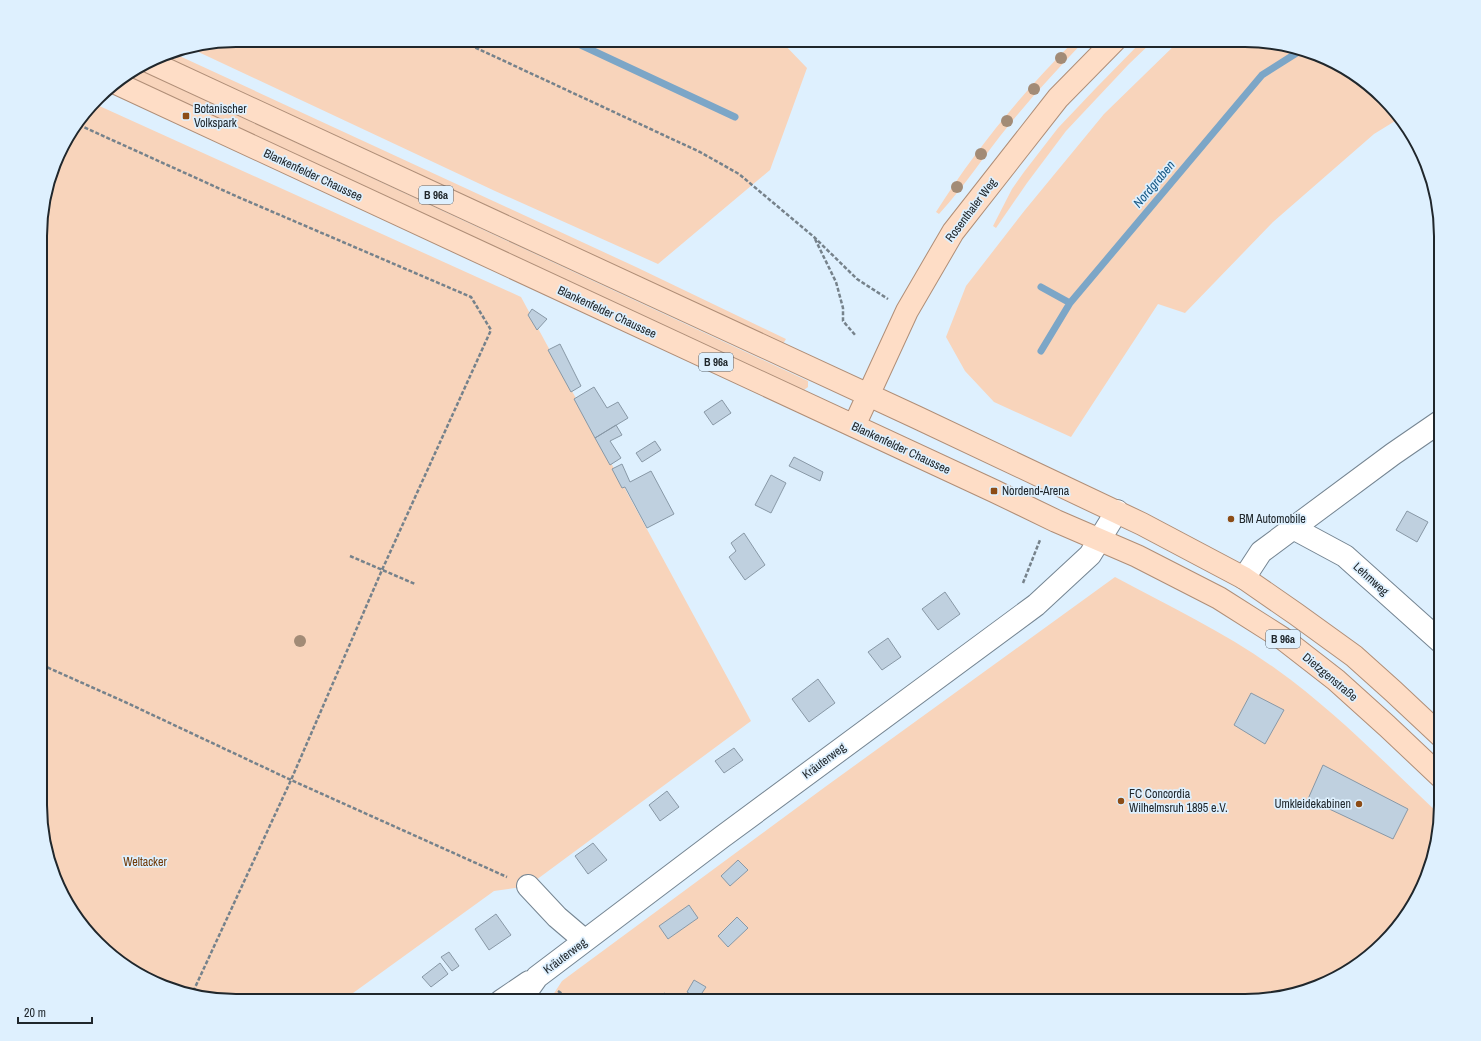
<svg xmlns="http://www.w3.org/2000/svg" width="1481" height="1041" font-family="'Archivo Narrow',sans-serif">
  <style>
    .green { fill: #f8d4bb }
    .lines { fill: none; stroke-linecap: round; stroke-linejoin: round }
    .stream { stroke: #7ca6c7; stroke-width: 7 }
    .building { fill: #bfd0df; stroke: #8898a6 }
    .minor-casing { stroke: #758592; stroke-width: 24 }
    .major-casing { stroke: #b08e77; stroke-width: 24 }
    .path { stroke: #76828b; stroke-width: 2.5; stroke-dasharray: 4 2; stroke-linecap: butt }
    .minor { stroke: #fff; stroke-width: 22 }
    .major { stroke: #feddc6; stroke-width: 22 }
    .tree { fill: #a28b76 }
    .poi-dot { fill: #8c4c16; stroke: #def0fe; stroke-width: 1.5 }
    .labels { text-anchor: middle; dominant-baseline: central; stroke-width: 3.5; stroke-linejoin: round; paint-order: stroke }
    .shield { fill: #def0fe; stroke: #59636b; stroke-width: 1 }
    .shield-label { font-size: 11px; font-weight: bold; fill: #20272c }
    .poi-label { font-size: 12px; fill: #20272c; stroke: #def0fe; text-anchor: start }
    .street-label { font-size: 12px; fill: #20272c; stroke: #def0fe }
    .park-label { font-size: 12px; fill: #713906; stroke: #def0fe }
    .water-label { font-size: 13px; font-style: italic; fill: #165885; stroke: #def0fe }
    .rim { fill: none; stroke: #20272c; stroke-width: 2 }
  </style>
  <rect width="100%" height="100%" fill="#def0fe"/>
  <path class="green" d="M236,40H780L807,68L770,170L658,264L495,191L192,49Z
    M1075,40H1085C1059,68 1033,95 1009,125C985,154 965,186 939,214L936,212C975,150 1023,92 1075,40Z
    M1143,40H1154L1129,64L1066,131L1027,183L996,228L993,226L1012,189L1024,172L1058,128L1096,88Z
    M1180,40H1257L1308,51L1364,80L1392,107L1400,118L1374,134L1273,222L1185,313L1158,304L1071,437L994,402L965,371L946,337L966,286L1025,210L1104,114Z
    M173,53L636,267L786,339L783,344L521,221L162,55Z
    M138,69L808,381V387L804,390L128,76Z
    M95,104L521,297L751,721L528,886L494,891L342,1001H224L173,990L117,961L66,903L42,830V211L60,149Z
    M1115,577C1169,606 1226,633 1276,669C1336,712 1387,765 1441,816L1430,868L1401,924L1374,952L1332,981L1295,994L1245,1001H549L562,981L825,787Z"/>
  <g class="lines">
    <path class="stream" d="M570,40L735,117
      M1041,287L1070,303
      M1041,351L1070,303L1262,75L1303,49"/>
  </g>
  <path class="building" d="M532,309L547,319L537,330L528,315Z
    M560,344L581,386L571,392L548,350Z
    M594,387L607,408L618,402L628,418L595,438L574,399Z
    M722,400L731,413L713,425L704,412Z
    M616,425L622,435L610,441L621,458L610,465L595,438Z
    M655,441L661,450L642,462L636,453Z
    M794,457L823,472L820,481L789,466Z
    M622,464L630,482L651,471L674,514L647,528L625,487L622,488L612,469Z
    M771,475L786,483L771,513L755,505Z
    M1407,511L1428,522L1417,542L1396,530Z
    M744,533L765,565L745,580L729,557L736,551L731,543Z
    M945,592L960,614L938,630L922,609Z
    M888,638L901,657L882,670L868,652Z
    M818,679L835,703L809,722L792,699Z
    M1251,693L1284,710L1265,744L1234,725Z
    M734,748L743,760L724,773L715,761Z
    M1323,765L1408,809L1393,839L1308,799Z
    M667,791L679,807L660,821L649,805Z
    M593,843L607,860L588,874L575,856Z
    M738,860L748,870L730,886L721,876Z
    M689,905L698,918L668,939L659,926Z
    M496,914L511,935L489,950L475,929Z
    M737,917L748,928L728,947L718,936Z
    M449,952L459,966L452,971L441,957Z
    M440,963L448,974L431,987L422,977Z
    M694,980L706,987L698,999L687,992Z
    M664,993L681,1001H660Z"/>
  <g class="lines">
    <defs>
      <path id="minor" d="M1293,528L1345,556L1441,642
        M1244,578L1261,552L1393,454L1441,421
        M528,886L557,917L584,940
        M501,1001L529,982
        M520,1001L537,977L722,837L1036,605L1090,555L1117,511"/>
      <path id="major" d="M150,62L916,417L1142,524L1244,578L1296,614L1354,656L1393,691L1441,736
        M116,83L994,491L1056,521L1137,556L1219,598L1282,638L1336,680L1387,726L1441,777
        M854,426L907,311L953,232L1058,98L1115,40"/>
    </defs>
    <use href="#minor" class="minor-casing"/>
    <use href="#major" class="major-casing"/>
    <path class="path" d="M459,40L700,152L739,174L814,237L857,279L888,299
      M79,125L238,197L471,297L491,330L382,570L291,780L192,994
      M815,239L836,282L843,308V321L856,336
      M350,556L415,584
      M1023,583L1040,540
      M42,665L125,702L291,780L507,877
      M558,991L572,1001"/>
    <use href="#minor" class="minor"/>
    <use href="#major" class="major"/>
  </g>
  <g class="tree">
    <circle cx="1061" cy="58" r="6"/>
    <circle cx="1034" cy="89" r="6"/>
    <circle cx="1007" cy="121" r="6"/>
    <circle cx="981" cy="154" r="6"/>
    <circle cx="957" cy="187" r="6"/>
    <circle cx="300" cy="641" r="6"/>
  </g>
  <g class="poi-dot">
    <rect x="182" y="112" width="8" height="8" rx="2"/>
    <rect x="990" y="487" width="8" height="8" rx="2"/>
    <circle cx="1231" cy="519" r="4"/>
    <circle cx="1121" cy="801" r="4"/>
    <circle cx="1359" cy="804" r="4"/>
  </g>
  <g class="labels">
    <g class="shield">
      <rect x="419" y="186" width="34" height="18" rx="3"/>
      <rect x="699" y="353" width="34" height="18" rx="3"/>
      <rect x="1266" y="630" width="34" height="18" rx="3"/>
    </g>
    <g class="shield-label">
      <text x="436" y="195">B 96a</text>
      <text x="716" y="362">B 96a</text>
      <text x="1283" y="639">B 96a</text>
    </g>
    <g class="poi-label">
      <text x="194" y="109">Botanischer<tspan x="194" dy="14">Volkspark</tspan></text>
      <text x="1002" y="491">Nordend-Arena</text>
      <text x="1239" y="519">BM Automobile</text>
      <text x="1129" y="794">FC Concordia<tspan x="1129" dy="14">Wilhelmsruh 1895 e.V.</tspan></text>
      <text x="1351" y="804" text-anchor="end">Umkleidekabinen</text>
    </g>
    <g class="street-label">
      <text transform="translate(313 175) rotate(25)">Blankenfelder Chaussee</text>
      <text transform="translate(971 210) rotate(-53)">Rosenthaler Weg</text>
      <text transform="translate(607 312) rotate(25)">Blankenfelder Chaussee</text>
      <text transform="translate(901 448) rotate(25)">Blankenfelder Chaussee</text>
      <text transform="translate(1371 579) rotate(42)">Lehmweg</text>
      <text transform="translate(1330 677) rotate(40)">Dietzgenstraße</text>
      <text transform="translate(824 761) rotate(-37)">Kräuterweg</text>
      <text transform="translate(565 956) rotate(-37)">Kräuterweg</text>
    </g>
    <g class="park-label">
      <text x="145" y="862">Weltacker</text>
    </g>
    <g class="water-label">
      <text transform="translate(1154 184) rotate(-50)">Nordgraben</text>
    </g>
  </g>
  <path d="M0 0H1481V1041H0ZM236 47H1245A189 189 0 0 1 1434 236V805A189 189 0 0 1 1245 994H236A189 189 0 0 1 47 805V236A189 189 0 0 1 236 47Z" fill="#def0fe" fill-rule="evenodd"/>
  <path class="rim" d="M236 47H1245A189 189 0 0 1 1434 236V805A189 189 0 0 1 1245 994H236A189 189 0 0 1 47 805V236A189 189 0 0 1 236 47Z"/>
  <path d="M18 1017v6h74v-6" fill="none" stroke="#20272c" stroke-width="2"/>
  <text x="24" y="1017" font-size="12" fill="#20272c" stroke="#def0fe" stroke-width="3" paint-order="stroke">20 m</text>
</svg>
